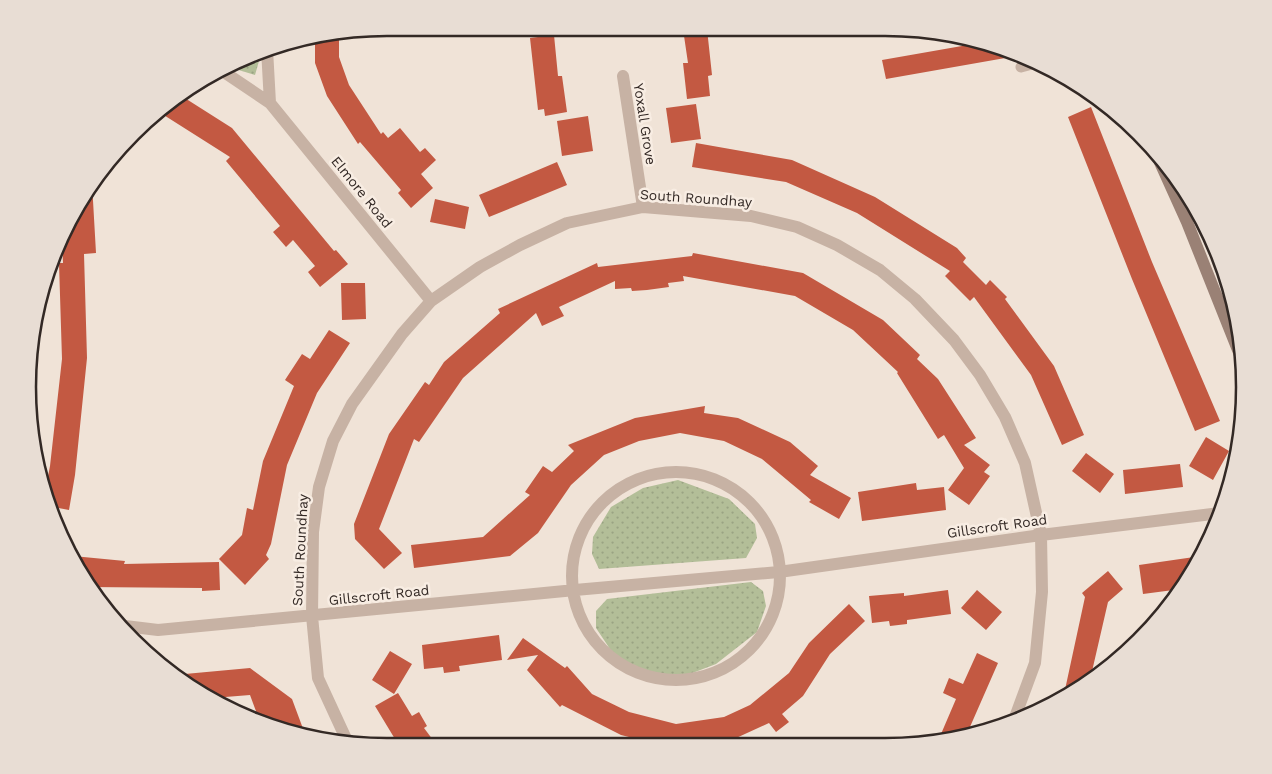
<svg xmlns="http://www.w3.org/2000/svg" width="1272" height="774" font-family="'Work Sans',sans-serif">
  <style>
    .grass { fill: url(#grass-dots) }
    .building { fill: #c35942 }
    .lines { fill: none; stroke-linecap: round; stroke-linejoin: round }
    .lane { stroke: #c7b2a4; stroke-width: 11 }
    .street { stroke: #c7b2a4; stroke-width: 12 }
    .secondary { stroke: #9a8175; stroke-width: 12 }
    .labels { text-anchor: middle; dominant-baseline: central; stroke-width: 5; stroke-linejoin: round; paint-order: stroke }
    .street-label { font-size: 14px; fill: #332925; stroke: #f8ede3 }
    .rim { fill: none; stroke: #332925; stroke-width: 2.5 }
  </style>
  <defs>
    <pattern id="grass-dots" width="8" height="8" patternUnits="userSpaceOnUse" patternTransform="scale(1.25)"><rect width="8" height="8" fill="#b3be98"/><path d="M2 2h.1M6 6h.1" fill="none" stroke="#9aa383" stroke-width="1.8" stroke-linecap="round"/></pattern>
  </defs>
  <rect width="100%" height="100%" fill="#f0e3d7"/>
  <path class="grass" d="M259,53V61L255,75L232,68Z
    M678,480L729,499L755,524L757,538L746,558L599,569L592,554L593,537L611,507L643,488Z
    M751,582L763,591L766,606L757,632L716,664L682,677L648,673L616,658L596,628V611L607,599Z"/>
  <path class="building" d="M683,29H707L712,75L708,76L710,96L687,99L683,63H688Z
    M339,35V57L349,85L381,134L383,132L388,138L400,128L420,152L425,148L436,160L421,174L433,188L411,208L398,193L401,190L360,142L358,144L327,96L315,63V39Z
    M554,35L558,76H562L567,112L545,116L544,109L538,110L530,38Z
    M979,43L1022,55L886,79L882,60Z
    M180,95L232,128L334,251L336,250L348,264L320,287L308,272L315,266L293,240L286,247L273,232L280,226L226,161L230,157L159,112L168,102Z
    M696,104L701,139L671,143L666,108Z
    M1091,107L1152,262L1220,421L1195,431L1132,279L1068,117Z
    M588,116L593,151L562,156L557,121Z
    M696,143L792,160L875,197L957,248L966,258L963,262L986,285L990,280L1007,297L1005,299L1054,366L1084,435L1062,445L1031,375L974,297L970,301L945,276L950,271L857,213L786,182L692,167Z
    M557,162L567,185L489,217L479,195Z
    M92,183L96,253L84,254L87,358L75,475L69,510L48,506L45,492L50,466L62,359L59,263H63L62,240L88,187Z
    M435,199L469,207L465,229L430,222Z
    M693,253L803,273L883,320L920,355L917,359L938,379L976,438L964,445L990,465L984,472L990,476L969,505L948,490L964,468L944,435L938,439L897,373L898,372L853,330L795,296L683,276L684,281L668,283L669,287L647,290L632,291L631,288L615,289V281L559,307L564,316L542,326L536,313L463,378L419,442L414,439L379,529L402,553L384,569L355,539L354,524L389,434L425,382L429,385L444,362L500,313L498,309L597,263L598,267L692,256Z
    M341,283H365L366,319L342,320Z
    M329,330L350,343L317,393L287,465L271,544L266,555L269,559L245,585L219,559L242,535L247,508L253,510L263,461L294,386L285,380L302,354L310,359Z
    M705,406L704,413L738,418L790,442L818,466L810,475L851,498L839,519L809,502L811,500L762,459L724,441L680,433L639,441L604,455L571,485L538,533L510,556L414,568L411,545L483,537L530,495L525,492L543,466L552,472L574,451L568,445L635,418Z
    M1206,437L1229,451L1213,480L1189,466Z
    M1086,453L1114,474L1100,493L1072,471Z
    M1180,464L1183,487L1125,494L1123,470Z
    M916,483L917,490L944,487L946,510L862,521L858,492Z
    M73,556L125,561L124,564L219,562L220,590L202,591V588L88,587Z
    M1201,556L1181,589L1143,594L1139,565Z
    M1108,571L1123,589L1108,602L1090,680L1063,699L1085,597L1082,593Z
    M948,590L951,614L907,620V624L890,626L889,621L872,623L869,596L904,593V596Z
    M977,590L1002,612L986,630L961,608Z
    M849,604L865,621L830,654L803,696L782,714L789,722L776,732L769,723L734,739L694,745H661L621,735L562,705L560,707L527,670L538,655L507,660L523,638L565,668L567,666L592,694L629,712L676,724L724,717L750,705L789,673L809,643Z
    M499,635L502,660L459,666L460,671L444,673L443,667L424,669L422,645Z
    M390,651L412,664L394,694L372,680Z
    M977,653L998,663L966,736L938,741L956,699L943,693L949,678L963,684Z
    M250,668L292,699L305,734L260,722L250,695L213,698L174,675Z
    M398,693L412,716L419,712L427,726L424,728L436,744H398L375,706Z"/>
  <g class="lines">
    <path class="lane" d="M1021,67L1036,63"/>
    <path class="street" d="M267,49L270,103
      M224,72L270,103L431,301
      M623,76L643,207
      M572 576a104 104 0 1 1 208 0a104 104 0 1 1-208 0Z
      M125,626L158,630L575,590L779,572L1041,535L1220,513
      M348,743L318,678L312,616L313,532L319,487L333,441L352,404L402,334L431,301L480,267L520,245L567,223L643,207L751,216L797,227L837,245L880,270L915,299L954,340L980,375L1005,417L1025,463L1041,535L1042,592L1035,663L1014,720"/>
    <path class="secondary" d="M1154,149L1187,222L1242,360"/>
  </g>
  <g class="labels">
    <g class="street-label">
      <text transform="translate(645 124) rotate(81)">Yoxall Grove</text>
      <text transform="translate(362 192) rotate(51)">Elmore Road</text>
      <text transform="translate(696 198) rotate(4)">South Roundhay</text>
      <text transform="translate(997 526) rotate(-8)">Gillscroft Road</text>
      <text transform="translate(300 550) rotate(-87)">South Roundhay</text>
      <text transform="translate(379 595) rotate(-6)">Gillscroft Road</text>
    </g>
  </g>
  <path d="M0 0H1272V774H0ZM387 36H885A351 351 0 0 1 1236 387V387A351 351 0 0 1 885 738H387A351 351 0 0 1 36 387V387A351 351 0 0 1 387 36Z" fill="#e8ddd4" fill-rule="evenodd"/>
  <path class="rim" d="M387 36H885A351 351 0 0 1 1236 387V387A351 351 0 0 1 885 738H387A351 351 0 0 1 36 387V387A351 351 0 0 1 387 36Z"/>
</svg>
